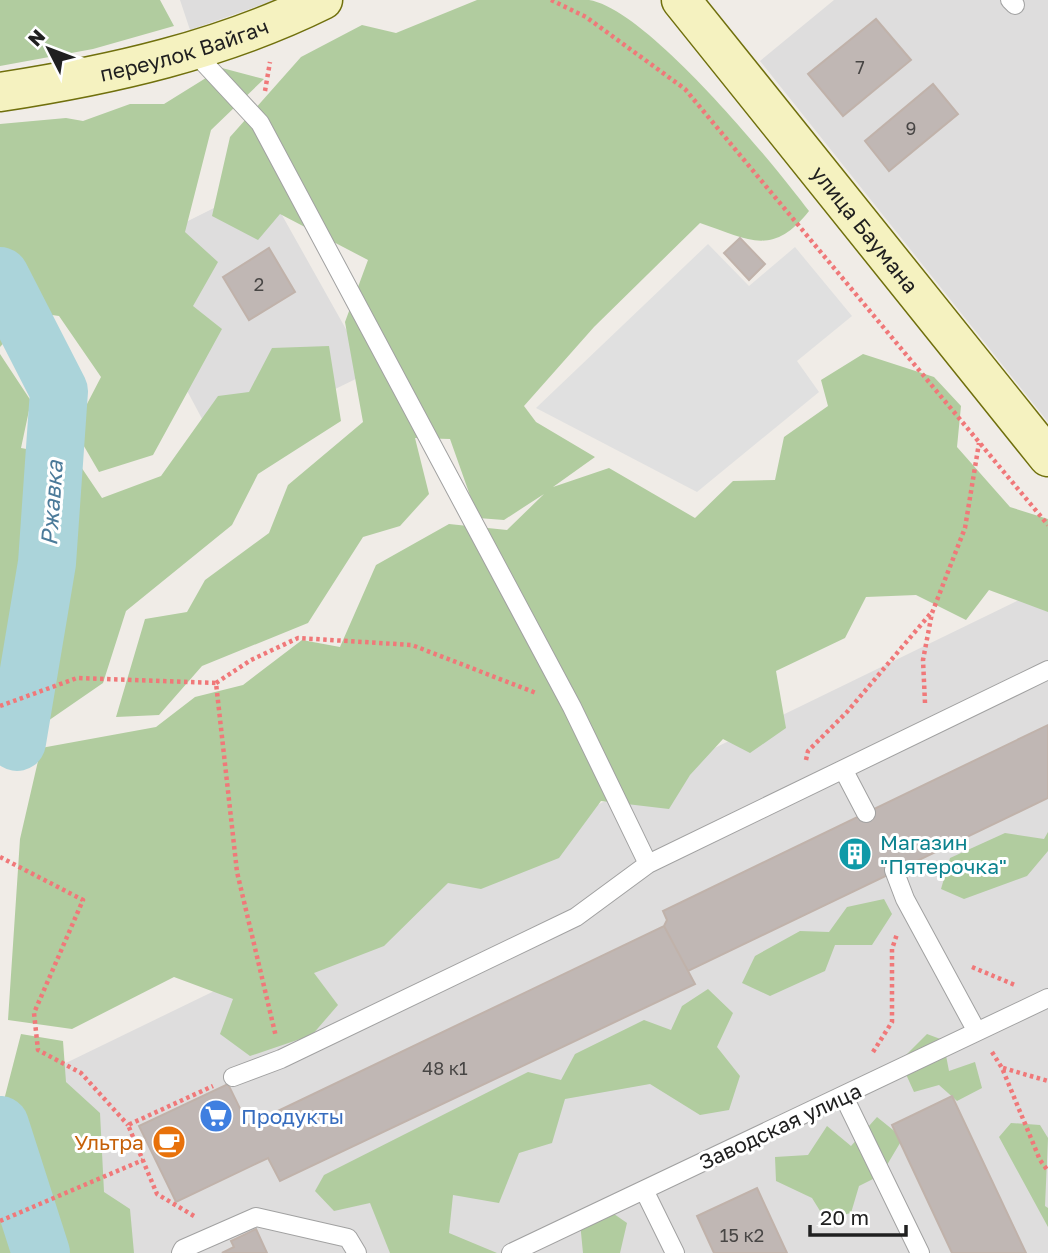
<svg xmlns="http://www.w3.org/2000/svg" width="1048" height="1253" font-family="'Golos Text',sans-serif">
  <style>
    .residential { fill: #dedddd }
    .forest { fill: #b1cc9f }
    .parking { fill: #e0e0e0 }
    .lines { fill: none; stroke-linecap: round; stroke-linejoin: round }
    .river { stroke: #abd4da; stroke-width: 58 }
    .building { fill: #c0b7b4; stroke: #c0b2aa; stroke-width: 2 }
    .lane-casing { stroke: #a1a1a1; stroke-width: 20 }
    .secondary-casing { stroke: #70700d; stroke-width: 41 }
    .path { stroke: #f07879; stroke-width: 4.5; stroke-dasharray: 3.5 3.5; stroke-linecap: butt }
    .lane { stroke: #fff; stroke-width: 18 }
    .secondary { stroke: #f5f2c0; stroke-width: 38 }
    .labels { text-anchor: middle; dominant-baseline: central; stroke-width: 6; stroke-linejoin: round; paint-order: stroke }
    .number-label { font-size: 18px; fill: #484645 }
    .street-label { font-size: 21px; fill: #202020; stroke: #fff }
    .culture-label { font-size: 21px; fill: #0d838f; stroke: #fff; text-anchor: start }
    .shop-label { font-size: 21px; fill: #366cbe; stroke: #fff; text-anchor: start }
    .food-label { font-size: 21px; fill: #c56008; stroke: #fff; text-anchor: end }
    .water-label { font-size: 23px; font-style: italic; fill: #4c7b9a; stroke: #fff }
  </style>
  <rect width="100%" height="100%" fill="#f0ece7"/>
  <path class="residential" d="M180,0H275L190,30Z
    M834,0H1048V422L760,61Z
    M264,183L370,372L217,447L116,257Z
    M1048,586V1253H119L35,1078Z"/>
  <path class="forest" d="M0,0H160L174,26L93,49L0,66Z
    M477,0C513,0 553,0 589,0C647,9 772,162 809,211C772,258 748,239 700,223L594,327L524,406L536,422L595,457L553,487L609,468L695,518L733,481L775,480L784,437L828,406L821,380L863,354L934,377L961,406L957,447L1010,507L1048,519V612L989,590L966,620L916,595L866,597L845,638L776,671L786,728L750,753L723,739L690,775L669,809L601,801L559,858L481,889L448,883L384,946L314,973L338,1005L312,1035L250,1056L220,1034L233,999L174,977L72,1029L8,1020L20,839L41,748L156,727L195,697L243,685L302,640L340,647L376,565L449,524L507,530L544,494L504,520L478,518L450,439L415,438L429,494L400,526L363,537L308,623L202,666L159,715L116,717L145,619L187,612L205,580L269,533L288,485L363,422L345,322L368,260L280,214L258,240L212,216L230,137L301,57L362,25L396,33Z
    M222,68L264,79L211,130L185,232L218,262L193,306L222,329L153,455L99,472L74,429L101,377L59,316L32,312L0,347V124L66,118L83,121L130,104H164Z
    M329,346L341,421L258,474L232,525L126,611L103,683L0,754V354L31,401L21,448L75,458L102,498L161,476L218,396L249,392L272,348Z
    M1048,832V851L1027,876L964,899L941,889L950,858L1005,833L1044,839Z
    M884,899L892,914L872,945H835L825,971L770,996L742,983L755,956L800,931L829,932L847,907Z
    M708,989L733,1013L717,1047L740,1076L729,1110L700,1115L650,1084L565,1099L552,1143L519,1153L499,1203L453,1195L449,1233L497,1253H390L370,1203L334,1211L315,1191L324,1175L528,1072L561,1080L575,1054L644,1020L671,1030L682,1006Z
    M21,1034L63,1041L66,1082L100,1113L104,1192L130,1209L134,1253H0V1102L4,1100Z
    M927,1034L943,1040L949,1071L975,1062L982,1088L957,1101L939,1085L914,1092L900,1061Z
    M877,1117L903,1138L881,1175L859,1186L851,1213L825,1219L812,1198L776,1181L775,1157L808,1155L827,1126L851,1146Z
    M1011,1123L1040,1125L1048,1138L1045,1206L1048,1208V1227L999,1137Z
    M604,1207L627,1223L620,1253H583L579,1212Z"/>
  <path class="parking" d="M708,244L749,286L795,247L852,316L797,361L819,392L697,492L536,408Z"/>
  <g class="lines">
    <path class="river" d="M0,276L59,391L47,563L17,742
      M0,1125L41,1253"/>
  </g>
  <path class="building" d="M876,19L911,60L843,116L808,74Z
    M933,84L958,114L889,171L865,141Z
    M740,238L765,264L749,280L724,253Z
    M269,248L295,292L249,320L223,277Z
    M1048,725V798L688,971L664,926L667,920L663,911Z
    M664,926L695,984L280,1181L268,1158L176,1202L139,1126L228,1084L248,1125L257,1121Z
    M952,1096L1026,1253H952L892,1125Z
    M757,1188L787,1253H714L697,1216Z
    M256,1229L267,1253H222L234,1247L231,1241Z"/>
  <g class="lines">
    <defs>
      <path id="lane" d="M1010,0L1015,5
        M193,51L260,123L572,707L648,864
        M844,771L866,813
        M894,870L905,899L976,1030
        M233,1077L281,1059L576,917L648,864L1048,670
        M844,1097L920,1253
        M644,1190L675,1253
        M181,1253L183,1249L256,1217L348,1238L357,1253
        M511,1253L1048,998"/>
      <g id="secondary">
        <path id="s1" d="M681,0L1048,457"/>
        <path id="s2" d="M0,92C111,75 222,50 323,0"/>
      </g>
    </defs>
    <use href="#lane" class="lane-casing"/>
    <use href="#secondary" class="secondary-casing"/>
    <path class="path" d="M551,0L586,17L685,89L1048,525
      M265,91L270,62
      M216,683L251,660L298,638L412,645L536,693
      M925,703L923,660L932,613L965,528L979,443
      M0,706L77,678L216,683L237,872L276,1037
      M806,760L808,751L847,712L931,613
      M0,857L83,900L34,1013L38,1050L81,1073L128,1125
      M972,967L1015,985
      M873,1052L892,1022V949L897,934
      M992,1052L1002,1068L1040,1160L1048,1171
      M1003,1068L1048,1081
      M194,1216L157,1194L128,1125L213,1086
      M0,1221L143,1160"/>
    <use href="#lane" class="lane"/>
    <use href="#secondary" class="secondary"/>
  </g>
  <defs>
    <symbol id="building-disc" viewBox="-11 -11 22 22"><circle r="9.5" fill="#0f9aa8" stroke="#fff"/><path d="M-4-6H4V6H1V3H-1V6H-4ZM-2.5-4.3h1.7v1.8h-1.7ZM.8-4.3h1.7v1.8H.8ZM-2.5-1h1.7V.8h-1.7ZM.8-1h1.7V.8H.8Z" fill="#fff"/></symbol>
    <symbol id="supermarket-disc" viewBox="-11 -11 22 22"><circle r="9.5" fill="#3f7fe0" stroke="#fff"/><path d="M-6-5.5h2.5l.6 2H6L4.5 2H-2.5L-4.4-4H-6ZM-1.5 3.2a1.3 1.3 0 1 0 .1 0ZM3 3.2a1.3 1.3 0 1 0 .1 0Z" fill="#fff"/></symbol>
    <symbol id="cafe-disc" viewBox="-11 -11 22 22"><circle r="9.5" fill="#e8710a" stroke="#fff"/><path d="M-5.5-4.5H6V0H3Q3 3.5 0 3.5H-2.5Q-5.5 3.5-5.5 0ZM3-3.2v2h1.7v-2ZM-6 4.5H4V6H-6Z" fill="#fff"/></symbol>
  </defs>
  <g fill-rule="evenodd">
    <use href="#building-disc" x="836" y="835" width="38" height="38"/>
    <use href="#supermarket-disc" x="197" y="1097" width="38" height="38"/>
    <use href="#cafe-disc" x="150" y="1123" width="38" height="38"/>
  </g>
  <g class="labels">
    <g class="number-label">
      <text x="860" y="67">7</text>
      <text x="911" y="128">9</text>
      <text x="259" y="284">2</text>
      <text x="445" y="1068">48 к1</text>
      <text x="742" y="1235">15 к2</text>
    </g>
    <g class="street-label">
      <text stroke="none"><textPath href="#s2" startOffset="189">переулок Вайгач</textPath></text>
      <text stroke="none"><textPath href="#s1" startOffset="294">улица Баумана</textPath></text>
      <text transform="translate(780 1126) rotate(-25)">Заводская улица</text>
    </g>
    <g class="culture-label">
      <text x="880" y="842">Магазин<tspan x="880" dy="24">"Пятерочка"</tspan></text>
    </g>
    <g class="shop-label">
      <text x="241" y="1116">Продукты</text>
    </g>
    <g class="food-label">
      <text x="144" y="1142">Ультра</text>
    </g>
    <g class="water-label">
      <text transform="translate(51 503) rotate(-86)">Ржавка</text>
    </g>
  </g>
  <g transform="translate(49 49) rotate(312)" stroke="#ffffff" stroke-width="5" paint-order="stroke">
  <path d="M0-5L12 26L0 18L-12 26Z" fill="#202020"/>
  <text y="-10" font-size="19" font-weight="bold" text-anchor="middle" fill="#202020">N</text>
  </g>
  <path d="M810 1225v10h96v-10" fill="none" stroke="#202020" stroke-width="3.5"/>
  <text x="820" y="1225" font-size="21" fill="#202020" stroke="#ffffff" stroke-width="5" paint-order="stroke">20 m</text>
</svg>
